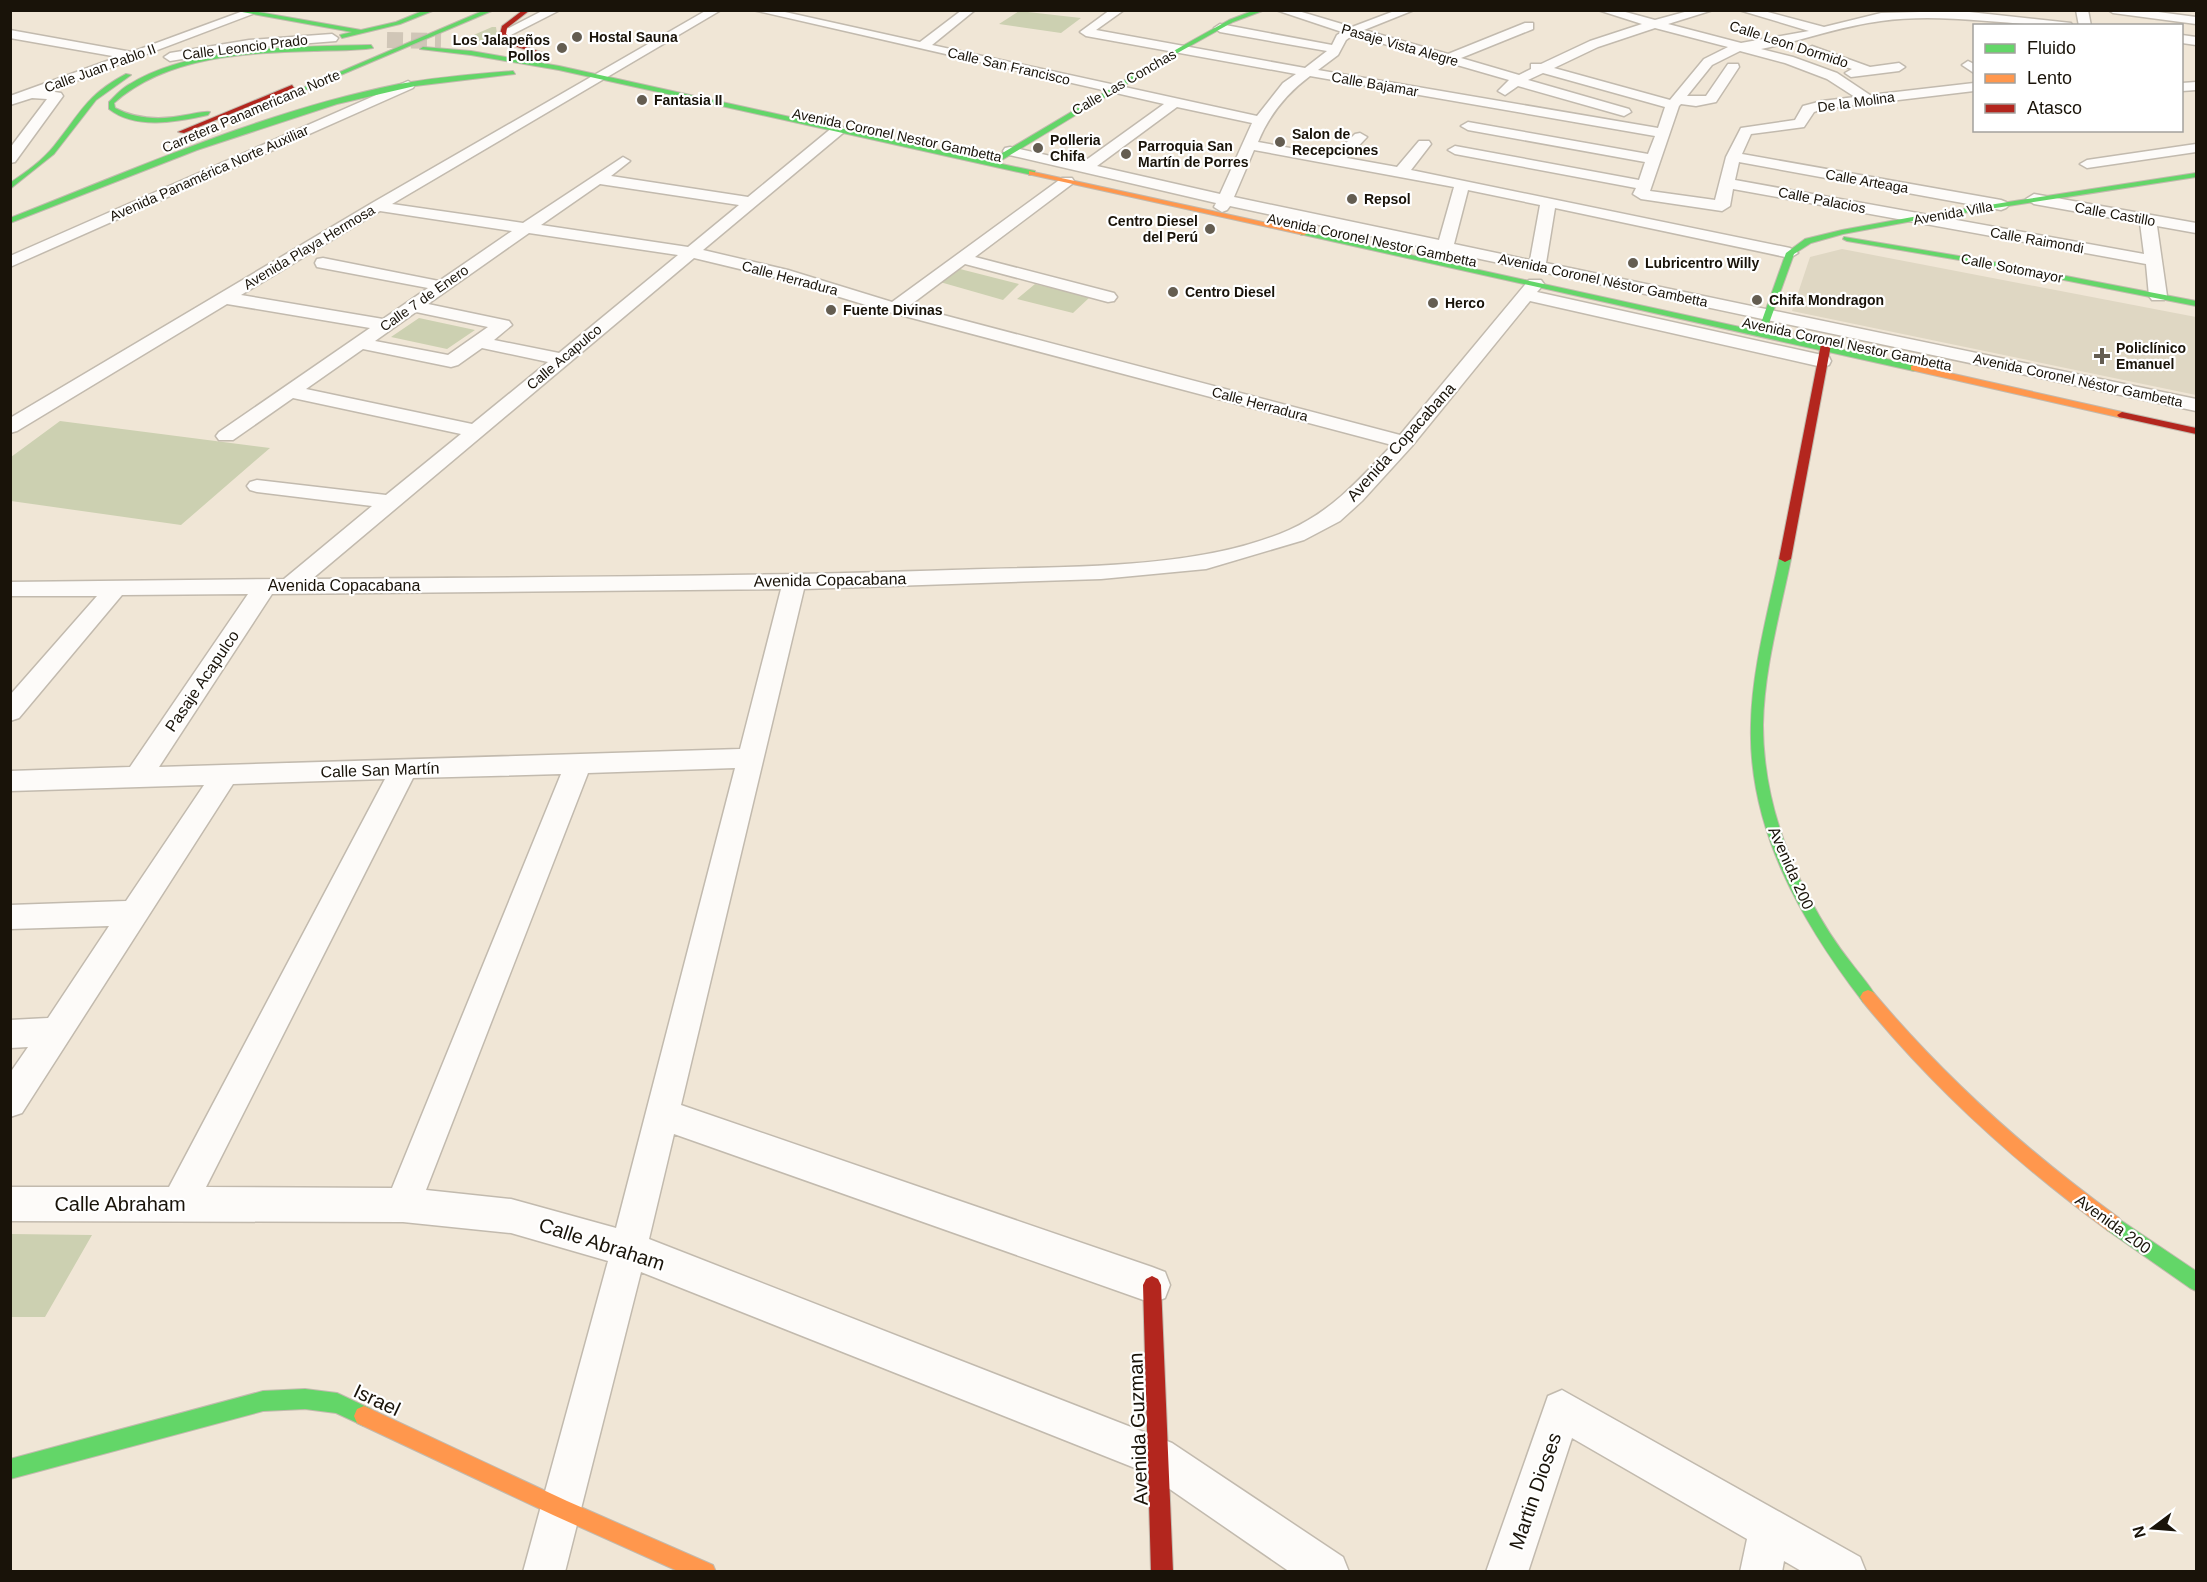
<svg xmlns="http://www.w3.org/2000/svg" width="2207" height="1582" font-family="Helvetica,sans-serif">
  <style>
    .medical { fill: #dfd7c3 }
    .green { fill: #ccd0b1 }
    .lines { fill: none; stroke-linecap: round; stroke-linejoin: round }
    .highway-tunnel { stroke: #d0c6b7; stroke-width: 16; stroke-dasharray: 16 8; stroke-linecap: butt }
    .street-casing { stroke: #c2baae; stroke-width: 3 }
    .fast-casing { stroke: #c2baae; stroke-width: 2 }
    .slow-casing { stroke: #c2baae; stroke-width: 2 }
    .jam-casing { stroke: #c2baae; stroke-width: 2 }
    .street { fill: #fdfbf9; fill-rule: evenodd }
    .fast { fill: #63d668; fill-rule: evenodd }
    .slow { fill: #ff974d; fill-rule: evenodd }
    .jam { fill: #b3261e; fill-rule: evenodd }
    .poi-dot { fill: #645d51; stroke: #fff; stroke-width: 2 }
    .labels { text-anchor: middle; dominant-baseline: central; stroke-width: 4.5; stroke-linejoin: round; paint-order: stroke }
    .far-poi-label { font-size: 14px; font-weight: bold; fill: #191309; stroke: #fff; text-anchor: start }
    .far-street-label { font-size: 14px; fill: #191309; stroke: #fff }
    .street-label { font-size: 16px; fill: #191309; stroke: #fff }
    .near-street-label { font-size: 20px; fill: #191309; stroke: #fff }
  </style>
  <rect width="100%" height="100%" fill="#f0e6d6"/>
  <path class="medical" d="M1842,249L2196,317V395L1792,311L1810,257Z"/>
  <path class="green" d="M1019,11L1081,18L1061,33L999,24Z
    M492,27H496L497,34L506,46L471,40L469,37Z
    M960,269L1019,284L1003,300L940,282Z
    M1035,284L1090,297L1073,313L1017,299Z
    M419,318L475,330L447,349L391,337Z
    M60,421L270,448L181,525L11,501V457Z
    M11,1234L92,1235L45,1317H11Z"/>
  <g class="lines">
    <path class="highway-tunnel" d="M387,40L441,41"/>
    <defs>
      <path id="street" d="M246,10H263L49,91L61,93L63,96L15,162L10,163V148L47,99L32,98L10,105V96L118,57L10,38V30L132,52Z
        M544,10H560L507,37L503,38L497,34Z
        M707,10H721L392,204L523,223L623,157L630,161L611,176L748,197L833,127H843L845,130L843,133L703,250L788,270L892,302L1062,178H1072L1074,181L1072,184L975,257L1114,293L1117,297L1114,301L1108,302L965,264L909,306L1400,435L1529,280H1541L1544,284L1537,292L1822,355L1829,357L1831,361L1829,365L1822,367L1530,301L1412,446L1362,501L1340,521L1304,540L1206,569L1101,579L804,589L681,1105L1152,1267L1165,1272L1170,1285L1165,1298L1152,1303L674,1134L649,1239L1172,1443L1343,1557L1349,1572H1290L1145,1472L641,1272L565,1572H523L608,1261L511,1233L403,1222L10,1221V1187H169L385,779L233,784L22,1113L10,1117V1073L28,1047L10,1048V1020L48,1018L109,926L10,929V905L126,901L204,785L10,791V771L130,767L248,594L122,595L19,718L10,721V695L97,596H10V582L284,579L372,506L257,492L250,490L247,486L250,482L257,480L386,495L461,434L293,398L233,440H219L216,436L219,432L370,328L227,304L17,431L10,433V418L372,203ZM600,184L739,205L688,247L541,225ZM380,211L512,231L439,281L323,258L317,259L315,263L317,267L428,288L383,319L241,295ZM529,233L678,255L559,353L494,340L512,325L509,321L428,304ZM694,258L777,278L889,312L1392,445C1360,479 1332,511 1289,530C1194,572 1055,566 952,570C738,577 525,577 312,579ZM416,312L488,327L448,355L375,341ZM482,348L548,362L472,424L306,389L363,349L451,367L458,365ZM781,589L740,749L159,767L272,594ZM735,768L616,1228L511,1199L426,1190L588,773ZM561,774L392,1188L206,1187L413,778Z
        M753,10H776L920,42L962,10H975L932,45L1257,116L1283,83L1296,74L1086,36L1080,32L1110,10H1124L1096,30L1305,68L1327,51L1220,32L1214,28L1220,24L1332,45L1337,35L1342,32L1276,10H1295L1352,27L1397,10H1414L1364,30L1448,54L1525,23H1533V29L1461,58L1519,75L1531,69V64H1541L1590,41L1642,24L1598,10H1618L1655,20L1692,10H1713L1668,24L1741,43L1809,31L1739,10H1760L1824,27L1881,13L1960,11L2071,23L2073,26C2009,26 1944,12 1881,21C1841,26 1801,41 1761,49L1793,57L1837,73L1870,95L1974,83V91L1823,109L1814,112L1804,127L1751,134L1742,154L2001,200L2006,202L2009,205L2006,208L2001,210L1739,162L1735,180L2144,254L2140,223L2034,204L2026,199L2034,194L2196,223V233L2157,226L2167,296L2164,300H2152L2149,296L2146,264L1733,189L1730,206L1722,211L1641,199L1633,194L1636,188L1455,154L1448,150L1455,146L1639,180L1645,162L1468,130L1461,126L1468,122L1648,154L1655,136L1310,76C1286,94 1269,115 1258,142L1333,156L1355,134L1360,133L1367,137L1347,158L1397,167L1419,141H1429L1431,144L1411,170L1790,248L1798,253L1790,258L1555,208L1546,263L2196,399V411L1452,253L1449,258L1443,260L1435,255L1436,250L1230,206L1227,210L1222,212L1214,207L1216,203L1005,154L1003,151L1005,148L1010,147L1082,163L1164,104ZM1655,28L1728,47L1704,59L1670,100L1554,68L1598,47ZM1353,35L1509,80L1498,91L1505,95L1518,86L1624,116L1631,112L1629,109L1528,80L1543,73L1665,107L1658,128L1318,70L1338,55L1346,40ZM1740,51L1785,63L1827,79L1855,97L1822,101L1803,106L1795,120L1741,128L1726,157L1715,200L1650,191L1679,106L1681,104L1696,106L1716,102L1739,67L1738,64H1728L1706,96H1687L1712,65ZM1177,107L1252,123L1220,194L1097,166ZM1254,150L1454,187L1439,240L1234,197ZM1468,190L1540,205L1530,260L1454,244Z
        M2076,10H2088L2091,26H2079Z
        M2108,10H2143L2196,17V24L2113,13Z
        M332,34L338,38L336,41L249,48L170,61L164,57L170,53L249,40Z
        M2182,35L2196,37V45L2182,43Z
        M1812,46L1870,67L1899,63L1905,67L1899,71L1851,77L1845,73L1852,69L1808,53L1806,50Z
        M1968,61L1974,64V73L1962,65Z
        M408,81L415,85L413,88L10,267V256Z
        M2196,82V90L2182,91V83Z
        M2196,144V152L2087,168L2080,164L2087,160Z
        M1562,1390L1860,1557L1866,1572H1803L1784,1561L1782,1572H1740L1747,1539L1572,1438L1528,1572H1486L1548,1396Z"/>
      <path id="fast" d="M231,10H247L361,30L396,22L425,10H435L400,24L342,38L340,35L352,32Z
        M485,10H494L277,102L272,101Z
        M1255,10H1265L1233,22L1181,51L997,163L1035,171V175H1032L559,70L471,55L420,49L423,47L471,51L559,66L989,161L1177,49L1229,20Z
        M371,45L373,48C354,51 333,50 314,51C246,53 167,56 114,103L115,108C138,120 162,120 186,115C194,114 203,111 210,112L208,115C176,122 136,130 109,109V102C115,96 122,88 130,84C193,45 298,47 371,45Z
        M513,71L515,74L415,86L337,104L197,150L10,223V218C137,168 265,111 399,84C437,77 475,74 513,71Z
        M126,74L131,75L96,100L54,154L10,189V183C26,172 42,161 54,146C81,113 85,96 126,74Z
        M2196,173V177L1918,220L1843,234L1811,243L1794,254L1768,326L1764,329L1760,326L1786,253L1805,239L1842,230L1918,216Z
        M1301,231L1914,365L1919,368L1914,371L1304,235H1301Z
        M1844,237L1983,260L2196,301V306L1983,264L1847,241L1843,239Z
        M1785,556L1791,559C1780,613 1764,669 1763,725C1763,786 1781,845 1810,899C1822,922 1836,944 1852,964C1860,975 1870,985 1876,997L1873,1002L1868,1004L1863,1002C1801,921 1748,829 1751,725C1752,669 1768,613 1779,559Z
        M2113,1215L2196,1271V1291L2190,1288L2107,1230L2104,1224L2107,1218Z
        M305,1389L337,1393L371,1409L374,1416L371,1423L364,1426L336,1413L305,1409L263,1411L10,1479V1459L263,1391Z"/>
      <path id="slow" d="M1029,171L1304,231L1308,233L1304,235L1032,175H1029Z
        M1914,365L2122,412L2127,415L2122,418L1911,370V366Z
        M1868,990L1873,992C1946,1079 2028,1152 2119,1218L2122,1224L2119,1230L2113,1233L2107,1230C2016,1163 1934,1089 1863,1002L1860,997L1863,992Z
        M364,1406L567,1501L713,1565L716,1572H680L553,1515L357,1423L354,1416L357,1409Z"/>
      <path id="jam" d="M523,10H530L507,28L506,34L518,44L546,54V56L514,46L500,34L502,26Z
        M292,85L294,88L184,133L178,132Z
        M1827,336L1832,339L1791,559L1785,562L1779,559L1822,339Z
        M2122,412L2196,428V434L2119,417L2117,415Z
        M1152,1276L1158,1279L1161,1285L1173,1572H1151L1143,1285L1146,1279Z"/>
    </defs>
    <use href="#street" class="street-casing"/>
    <use href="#fast" class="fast-casing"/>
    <use href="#slow" class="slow-casing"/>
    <use href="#jam" class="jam-casing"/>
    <use href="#street" class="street"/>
    <use href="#fast" class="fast"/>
    <use href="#slow" class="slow"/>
    <use href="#jam" class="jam"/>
  </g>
  <g class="poi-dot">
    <circle cx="577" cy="37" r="6"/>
    <circle cx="562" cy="48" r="6"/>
    <circle cx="642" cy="100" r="6"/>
    <circle cx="1280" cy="142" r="6"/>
    <circle cx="1038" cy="148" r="6"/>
    <circle cx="1126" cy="154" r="6"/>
    <circle cx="1352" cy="199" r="6"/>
    <circle cx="1210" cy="229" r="6"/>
    <circle cx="1633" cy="263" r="6"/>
    <circle cx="1173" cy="292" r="6"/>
    <circle cx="1757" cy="300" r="6"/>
    <circle cx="1433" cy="303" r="6"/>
    <circle cx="831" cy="310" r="6"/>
    <path d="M2099 347h6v6h6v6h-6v6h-6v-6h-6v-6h6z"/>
  </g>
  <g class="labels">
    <g class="far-poi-label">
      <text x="589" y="37">Hostal Sauna</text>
      <text x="550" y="40" text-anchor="end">Los Jalapeños<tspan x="550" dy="16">Pollos</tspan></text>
      <text x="654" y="100">Fantasia II</text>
      <text x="1292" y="134">Salon de<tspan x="1292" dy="16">Recepciones</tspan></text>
      <text x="1050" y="140">Polleria<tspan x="1050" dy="16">Chifa</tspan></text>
      <text x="1138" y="146">Parroquia San<tspan x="1138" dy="16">Martín de Porres</tspan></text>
      <text x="1364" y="199">Repsol</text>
      <text x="1198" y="221" text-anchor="end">Centro Diesel<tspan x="1198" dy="16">del Perú</tspan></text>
      <text x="1645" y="263">Lubricentro Willy</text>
      <text x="1185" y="292">Centro Diesel</text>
      <text x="1769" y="300">Chifa Mondragon</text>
      <text x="1445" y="303">Herco</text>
      <text x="843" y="310">Fuente Divinas</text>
      <text x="2116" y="348">Policlínico<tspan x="2116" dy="16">Emanuel</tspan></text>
    </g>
    <g class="far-street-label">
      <text transform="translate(1789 44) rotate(18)">Calle Leon Dormido</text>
      <text transform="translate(1400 45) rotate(16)">Pasaje Vista Alegre</text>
      <text transform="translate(245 47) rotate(-7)">Calle Leoncio Prado</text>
      <text transform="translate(1009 66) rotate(13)">Calle San Francisco</text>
      <text transform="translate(100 68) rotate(-20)">Calle Juan Pablo II</text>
      <text transform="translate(1124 82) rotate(-30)">Calle Las Conchas</text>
      <text transform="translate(1375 84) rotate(10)">Calle Bajamar</text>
      <text transform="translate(1856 102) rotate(-8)">De la Molina</text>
      <text transform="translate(251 111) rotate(-23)">Carretera Panamericana Norte</text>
      <text transform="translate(897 135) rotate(12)">Avenida Coronel Nestor Gambetta</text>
      <text transform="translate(209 173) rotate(-24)">Avenida Panamérica Norte Auxiliar</text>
      <text transform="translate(1867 181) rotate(10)">Calle Arteaga</text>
      <text transform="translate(1822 200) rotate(11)">Calle Palacios</text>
      <text transform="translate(1953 213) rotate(-10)">Avenida Villa</text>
      <text transform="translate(2115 214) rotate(10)">Calle Castillo</text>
      <text transform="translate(1372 240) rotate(12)">Avenida Coronel Nestor Gambetta</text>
      <text transform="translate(2037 240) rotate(10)">Calle Raimondi</text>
      <text transform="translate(309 247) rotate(-31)">Avenida Playa Hermosa</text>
      <text transform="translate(2012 268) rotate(11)">Calle Sotomayor</text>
      <text transform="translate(790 278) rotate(15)">Calle Herradura</text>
      <text transform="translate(1603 280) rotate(12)">Avenida Coronel Néstor Gambetta</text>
      <text transform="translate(424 298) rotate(-35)">Calle 7 de Enero</text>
      <text transform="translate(1847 344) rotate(12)">Avenida Coronel Nestor Gambetta</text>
      <text transform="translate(564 357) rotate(-40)">Calle Acapulco</text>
      <text transform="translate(2078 380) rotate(12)">Avenida Coronel Néstor Gambetta</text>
      <text transform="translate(1260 404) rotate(15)">Calle Herradura</text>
    </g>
    <g class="street-label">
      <text transform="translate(1401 442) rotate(-48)">Avenida Copacabana</text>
      <text transform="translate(830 580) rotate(-1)">Avenida Copacabana</text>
      <text x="344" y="585">Avenida Copacabana</text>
      <text transform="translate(202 681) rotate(-56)">Pasaje Acapulco</text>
      <text transform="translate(380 770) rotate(-2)">Calle San Martín</text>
      <text transform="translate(1791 868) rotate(66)">Avenida 200</text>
      <text transform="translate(2113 1224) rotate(36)">Avenida 200</text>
    </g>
    <g class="near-street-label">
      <text x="120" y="1204">Calle Abraham</text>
      <text transform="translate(602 1244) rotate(18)">Calle Abraham</text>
      <text transform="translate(377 1400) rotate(25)">Israel</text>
      <text transform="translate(1138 1429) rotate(-92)">Avenida Guzman</text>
      <text transform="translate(1535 1491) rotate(-71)">Martin Dioses</text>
    </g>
  </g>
  <rect width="2207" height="1582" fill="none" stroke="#191309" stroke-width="24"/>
  <rect x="1973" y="24" width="210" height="108" fill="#ffffff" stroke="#a3a19d" stroke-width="1.5"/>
  <rect x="1985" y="44" width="30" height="9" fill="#63d668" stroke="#a3a19d" stroke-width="1.5"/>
  <text x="2027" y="54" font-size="18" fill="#191309">Fluido</text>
  <rect x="1985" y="74" width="30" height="9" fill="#ff974d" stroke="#a3a19d" stroke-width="1.5"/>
  <text x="2027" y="84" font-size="18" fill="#191309">Lento</text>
  <rect x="1985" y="104" width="30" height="9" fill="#b3261e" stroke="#a3a19d" stroke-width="1.5"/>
  <text x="2027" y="114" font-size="18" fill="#191309">Atasco</text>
  <g transform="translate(2153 1528) rotate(254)" stroke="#ffffff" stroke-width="4.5" paint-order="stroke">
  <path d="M0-4.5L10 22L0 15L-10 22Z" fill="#191309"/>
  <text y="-9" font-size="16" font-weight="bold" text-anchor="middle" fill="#191309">N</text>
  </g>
</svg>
